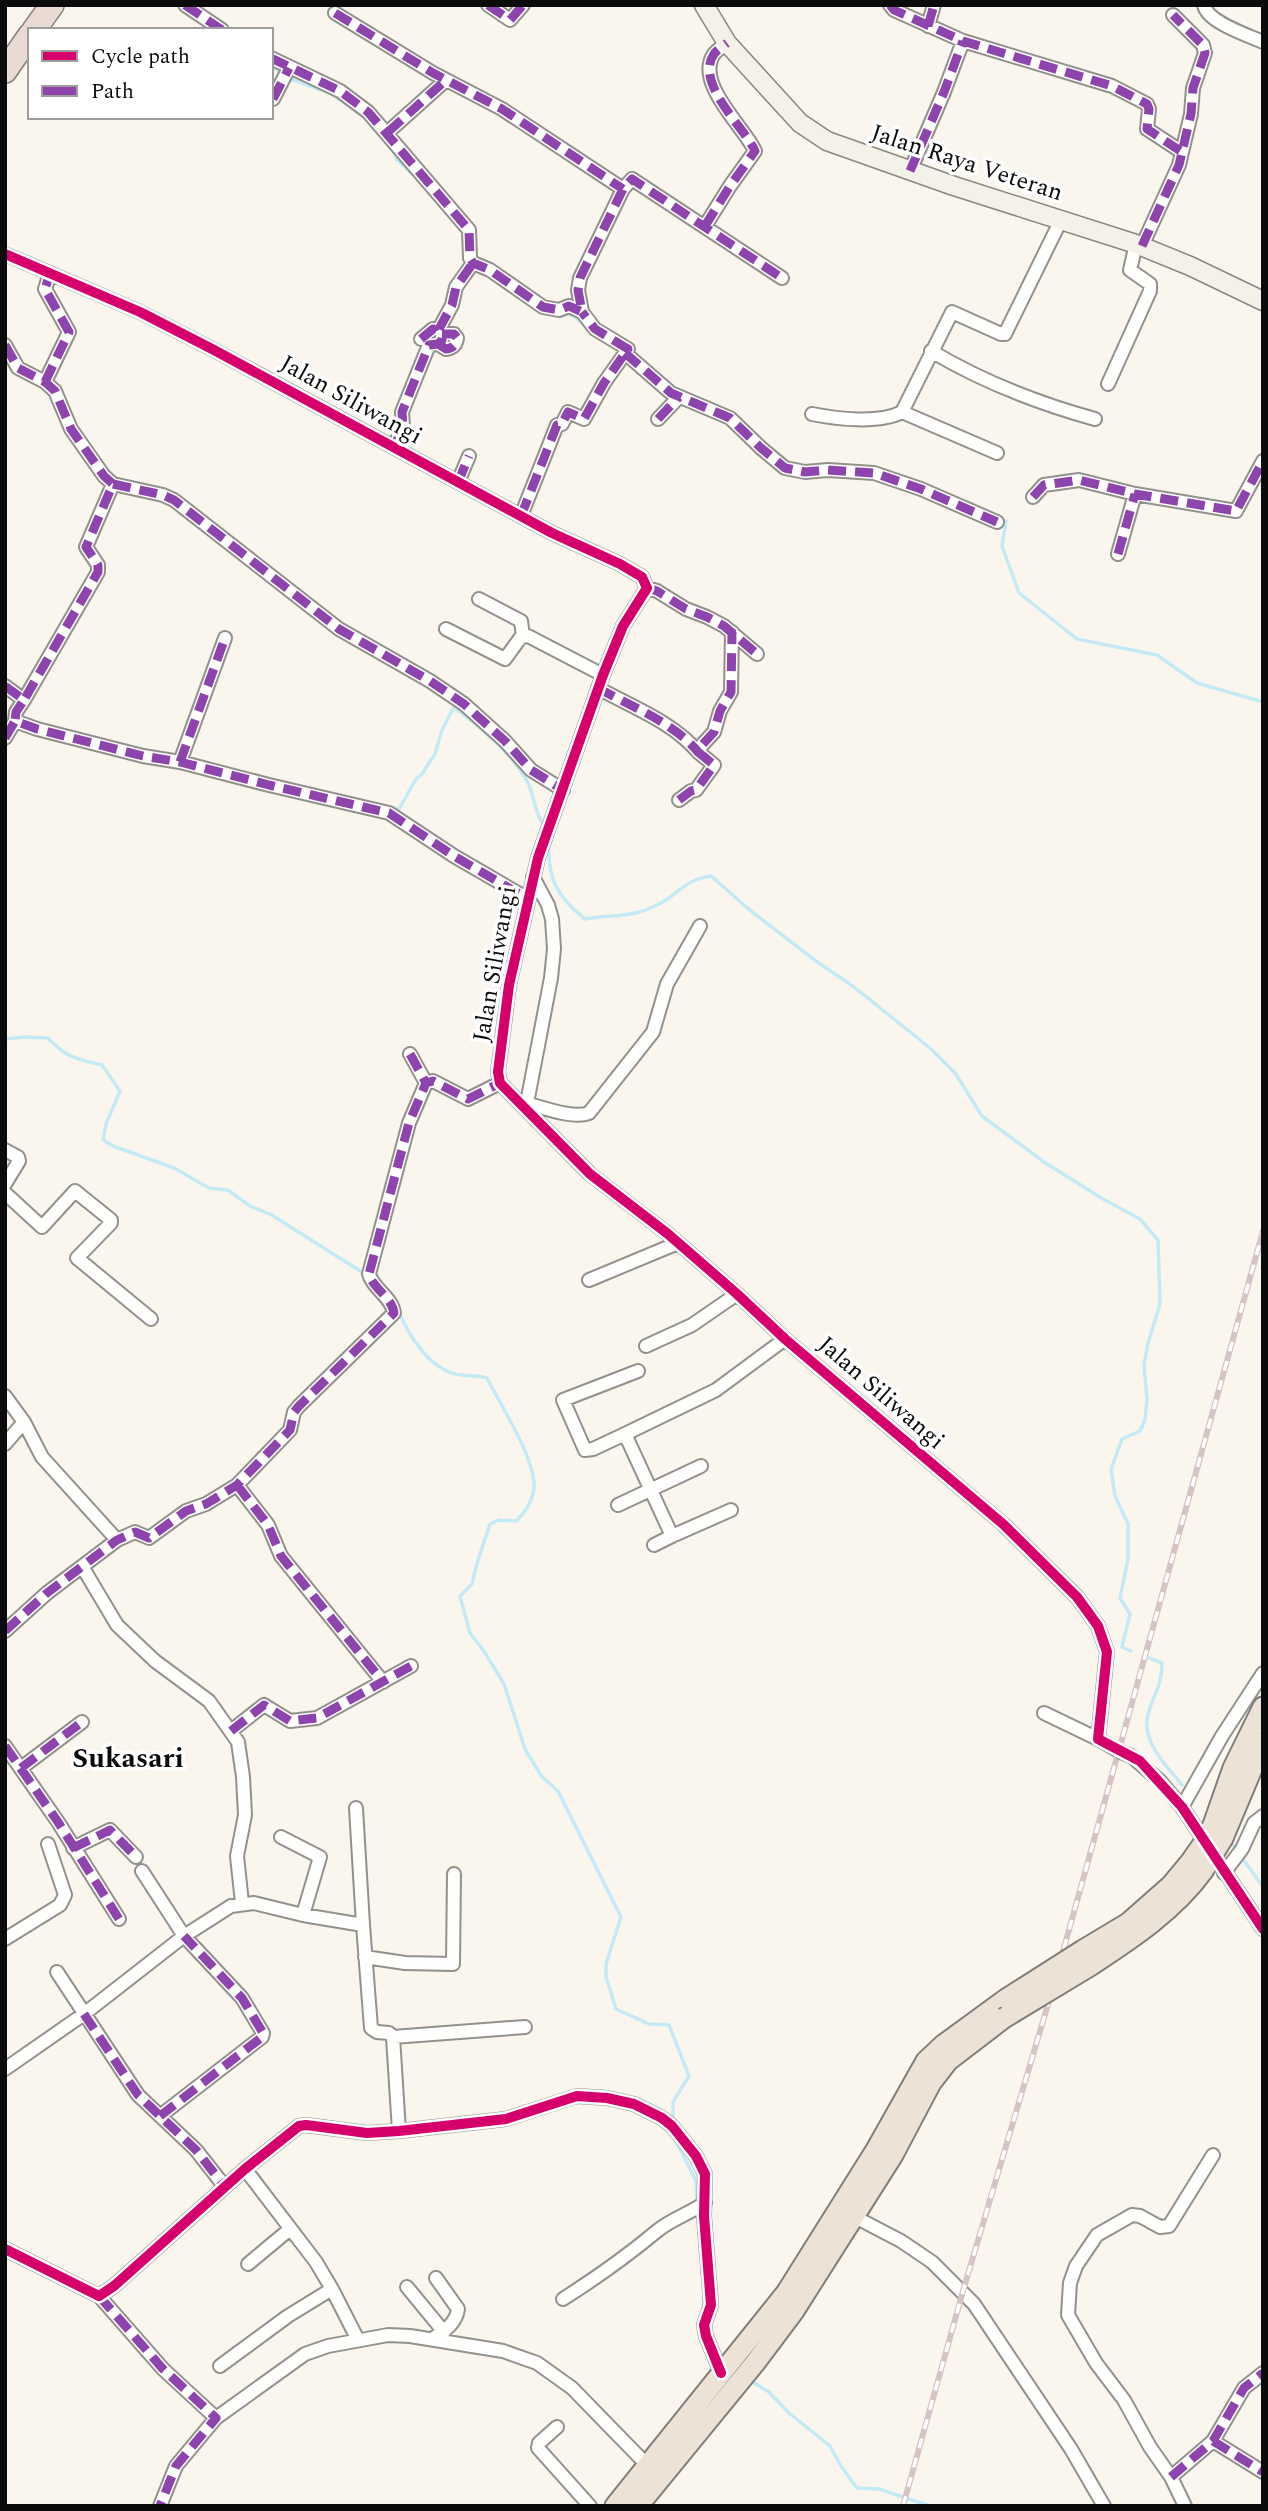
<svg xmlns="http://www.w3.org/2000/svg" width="1268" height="2511" font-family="Spectral,serif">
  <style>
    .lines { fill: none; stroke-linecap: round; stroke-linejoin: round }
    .stream { stroke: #c3eaf5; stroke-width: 3.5 }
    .street-casing { stroke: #93918d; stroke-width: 16 }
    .secondary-casing { stroke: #898784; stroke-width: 21 }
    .primary-casing { stroke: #807e7a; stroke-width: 23 }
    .highway-casing { stroke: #807e7a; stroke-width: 26 }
    .street { stroke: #fefefc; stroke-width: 12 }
    .secondary { stroke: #f4f1e8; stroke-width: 18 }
    .primary { stroke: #ece3d6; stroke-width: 19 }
    .highway { stroke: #e9dbd3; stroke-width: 23 }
    .rail-casing { stroke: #d6c3c5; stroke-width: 6 }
    .rail { stroke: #fff; stroke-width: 3.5; stroke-dasharray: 10; stroke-linecap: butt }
    .street-bridge-casing { stroke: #93918d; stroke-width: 16; stroke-linecap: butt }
    .primary-bridge-casing { stroke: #807e7a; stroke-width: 23; stroke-linecap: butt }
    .street-bridge { stroke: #fefefc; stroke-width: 12 }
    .primary-bridge { stroke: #ece3d6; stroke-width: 19 }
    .quiet { stroke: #8e44ad; stroke-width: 9; stroke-dasharray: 18 9; stroke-linecap: butt }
    .cycleway-casing { stroke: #fff; stroke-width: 15 }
    .cycleway { stroke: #d6006c; stroke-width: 10 }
    .labels { text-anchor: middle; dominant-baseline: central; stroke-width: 7; stroke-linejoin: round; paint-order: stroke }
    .street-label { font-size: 24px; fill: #0b0b0b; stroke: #fff }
    .quarter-label { font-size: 28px; font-weight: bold; fill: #0b0b0b; stroke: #fff }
  </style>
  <rect width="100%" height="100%" fill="#faf6ee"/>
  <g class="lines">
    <path class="stream" d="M271,66L293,80L330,93L367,119
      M392,147L397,160L420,181
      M565,313L574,316L587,328
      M1001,519L1006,521L1002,546L1019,593L1077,639L1157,655L1197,683L1263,702
      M391,809H399L416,779L422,774L435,754L442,730L454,707C482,729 509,750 527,781C535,796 534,814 545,826
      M549,842C547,878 557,897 585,919C613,914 631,919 659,904C680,893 684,880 711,876L751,911L816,961L854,987L930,1048L955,1073L982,1116L1044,1162L1103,1199L1140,1219L1158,1240L1160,1304L1148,1343L1144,1365L1147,1399L1145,1420L1140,1431L1122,1439L1111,1469L1115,1496L1128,1524V1559L1120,1598L1130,1614L1122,1647L1131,1651
      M5,1039L26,1037L48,1038C66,1058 78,1059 102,1065L120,1091L106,1124L103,1140L113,1146L174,1168L209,1188L228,1190L250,1206L270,1214L365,1274
      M398,1310C408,1334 428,1367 455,1374C465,1376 477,1375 487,1378C501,1406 532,1453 534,1483C535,1497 526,1512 516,1521L499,1520L490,1524L477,1563L472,1584L460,1596L470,1633L484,1651L504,1684L525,1749L542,1777L558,1791L621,1917L606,1964V1977L616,2009L649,2024L669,2025L689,2076L673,2102V2122
      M1149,1658L1162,1663C1162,1685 1155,1692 1149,1711C1139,1740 1166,1765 1182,1785
      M1233,1845L1263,1887
      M675,2139L696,2181L697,2203
      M698,2211L699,2227
      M703,2311L704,2291
      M751,2381L769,2392L789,2413L830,2446L841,2466L857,2488L879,2489L930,2506"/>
    <defs>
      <path id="street" d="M185,5L222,30
        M488,5L510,20L523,5
        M890,5L894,10L963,41L1112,86L1147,104L1149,109L1147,129L1182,152
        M1204,5C1207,22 1247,35 1263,42
        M335,13L433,73L502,109L623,189
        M928,26L934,5
        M271,58L340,91L368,112L469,230L470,258L473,263L490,270L543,307L559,310L569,306L582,312L578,290L580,278L623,189L632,179L782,278
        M273,99L289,68
        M388,132L446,80
        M910,171L944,92L963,41
        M705,226L730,186L755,151C745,128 694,83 714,54C717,50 723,46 727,43
        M1142,246L1179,165L1191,114L1193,88L1205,53L1203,45L1173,15
        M5,254L140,312L214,350L552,533L620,564L642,577L647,588L623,626L603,675L538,858L509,985L498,1072L500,1083L590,1174L668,1234L737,1294L785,1339L1003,1524L1077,1597L1098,1626L1107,1652L1098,1739L1119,1751
        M421,339L433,329H439
        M438,344L446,349C453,348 456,345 457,338L454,334H442
        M5,345L18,368L45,382L55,391L71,429L104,476L113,484L86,547L98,565V572L24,700
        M931,351C983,382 1037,403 1095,419
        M625,353L671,393L730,418L761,448L785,468L805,472L828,470L874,473L921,489L997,522
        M45,382L69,332L45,289L50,273
        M1108,384L1150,291V284L1130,270L1136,244
        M902,412L997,453
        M812,414C837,419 879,424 902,412L952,312L1001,334H1005L1061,220
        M658,419L679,397
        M394,447L403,426L402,412L429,345L438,344L442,340V334L439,329L452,305L456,287L473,263
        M458,482L469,456
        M113,484L163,495L174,500L339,629L430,681L464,704L505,741L531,770L563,790
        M1033,497L1044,485L1079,480L1135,494L1236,511L1263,461
        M521,516L557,425L562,424L568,412L584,419L604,383L628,349L595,329L582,312
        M1118,554L1135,494
        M647,588L657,591L686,609L707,617L724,626L757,654
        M479,599L521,621L523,636
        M446,629L505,659L521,637L528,636L603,675
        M5,686L24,700L16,712L15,721L37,729L143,756L180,762L269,785L389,813L454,856L528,899
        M598,688C632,707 673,722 698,752
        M5,738L15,721
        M180,762L225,638
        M679,800L691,791L696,790L714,765L698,752L702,745L714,732L720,711L731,692L732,632
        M410,1054L426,1083
        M518,1101C537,1105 572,1120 589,1113L653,1032L667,984L700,926
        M527,1103L551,978L554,949L552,919L548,905L533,877
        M5,1150L18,1157L19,1161L5,1184
        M5,1193L42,1227L75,1191L111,1220V1223L77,1258L151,1319
        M589,1280L678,1243
        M646,1346L692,1325L737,1294
        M5,1396L24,1422L42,1457L117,1540
        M625,1434L593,1449L585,1450L563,1400L638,1371
        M5,1444L24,1422
        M237,1485L268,1525L281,1556L383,1682
        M618,1505L701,1466
        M731,1510L672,1536L625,1434L716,1390L785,1339
        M654,1545L672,1536
        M83,1568L117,1625L155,1661L209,1701L238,1742L243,1777L245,1815L237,1856L242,1903
        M5,1631L47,1593L117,1540L135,1532L149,1538L186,1511L206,1504L237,1485L290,1430L294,1412L299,1406L394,1313C392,1297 373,1289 369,1274L409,1123L426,1083L433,1081L468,1099L500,1083
        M1044,1713L1098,1739
        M231,1731L264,1705L290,1721L317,1718L411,1666
        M5,1746L58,1822L119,1919
        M1131,1756L1159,1780L1182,1807L1263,1929
        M21,1768L82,1722
        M1182,1807L1222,1736L1263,1673
        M356,1808L363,1925
        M281,1837L320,1857L303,1915
        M73,1848L110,1830L136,1857
        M142,1871L184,1936L242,1998L263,2033L262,2037L160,2116
        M1224,1873L1242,1849L1254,1823L1263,1816
        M5,1939L60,1905L65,1895L48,1844
        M365,1957L405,1963L453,1964L454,1874
        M57,1972L138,2095L196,2150L225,2187
        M393,2037L525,2027
        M5,2069L84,2014L184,1936L231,1906L254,1903L303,1915L363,1925L371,2028L377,2032L389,2033L393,2037L399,2131
        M245,2169L316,2262L332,2289L358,2340
        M855,2217L901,2241L932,2262L974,2304L1071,2449L1104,2506
        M5,2249L99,2296L114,2286L245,2169L299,2126L306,2125L367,2133L399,2131L506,2119L577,2096L607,2098L634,2104L662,2118L672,2126L696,2156L705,2174L704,2216L711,2305L704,2325L706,2336L721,2373
        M248,2264L290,2229
        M407,2287L444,2332
        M99,2296L163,2369L216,2418
        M563,2299C596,2278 627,2256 657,2231C670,2220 690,2213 705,2203
        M432,2339C444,2331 456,2324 458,2309L436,2278
        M220,2366L288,2316L332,2289
        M557,2427L539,2443L538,2448L590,2506
        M1213,2441L1263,2472
        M1171,2477L1213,2441L1244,2388L1263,2373
        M160,2506L176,2466L216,2418L305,2354L328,2346L388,2335L410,2336L503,2351L537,2363L572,2388L648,2466
        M1185,2506L1171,2477L1150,2447L1124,2400L1096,2363L1068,2315L1070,2283L1076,2266L1097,2235L1132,2215L1140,2216L1160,2227L1169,2226L1213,2155"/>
      <path id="secondary" d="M704,5L727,43L800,123L827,141L954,186L1136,244L1190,266L1263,301"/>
      <path id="primary" d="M1213,1825L1233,1768L1263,1707
        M1223,1838L1263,1743
        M1083,1950L1128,1923L1171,1885L1191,1861
        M1090,1966C1131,1939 1174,1911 1203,1871
        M615,2506L786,2293L877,2148L926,2061L943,2045L1006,1999
        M638,2506L755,2363L794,2311L893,2155L931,2083L948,2061L1004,2018"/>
      <path id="highway" d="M34,30L52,5
        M5,71L30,35"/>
    </defs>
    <use href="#street" class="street-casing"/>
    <use href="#secondary" class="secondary-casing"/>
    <use href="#primary" class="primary-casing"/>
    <use href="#highway" class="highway-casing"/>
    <use href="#street" class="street"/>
    <use href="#secondary" class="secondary"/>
    <use href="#primary" class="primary"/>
    <use href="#highway" class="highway"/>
    <defs>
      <path id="rail" d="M903,2506L963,2291L1054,1984L1263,1231"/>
    </defs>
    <use href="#rail" class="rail-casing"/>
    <use href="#rail" class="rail"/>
    <defs>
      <path id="street-bridge" d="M1119,1751L1131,1756"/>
      <path id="primary-bridge" d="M1191,1861L1207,1838L1213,1825
        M1203,1871L1223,1838
        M1006,1999L1083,1950
        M1004,2018L1090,1966"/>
    </defs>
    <use href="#street-bridge" class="street-bridge-casing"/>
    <use href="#primary-bridge" class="primary-bridge-casing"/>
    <use href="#street-bridge" class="street-bridge"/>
    <use href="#primary-bridge" class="primary-bridge"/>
    <path class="quiet" d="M185,5L222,30
      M488,5L510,20L523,5
      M890,5L894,10L963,41L1112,86L1147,104L1149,109L1147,129L1182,152
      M335,13L433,73L502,109L623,189
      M928,26L934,5
      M271,58L340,91L368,112L469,230L470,258L473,263L490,270L543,307L559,310L569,306L582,312L578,290L580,278L623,189L632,179L782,278
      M273,99L289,68
      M388,132L446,80
      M910,171L944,92L963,41
      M705,226L730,186L755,151C745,128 694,83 714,54C717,50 723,46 727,43
      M1142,246L1179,165L1191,114L1193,88L1205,53L1203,45L1173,15
      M421,339L433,329H439
      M438,344L446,349C453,348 456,345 457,338L454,334H442
      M5,345L18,368L45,382L55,391L71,429L104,476L113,484L86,547L98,565V572L24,700
      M625,353L671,393L730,418L761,448L785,468L805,472L828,470L874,473L921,489L997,522
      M45,382L69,332L45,289L50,273
      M658,419L679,397
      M394,447L403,426L402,412L429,345L438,344L442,340V334L439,329L452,305L456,287L473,263
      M458,482L469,456
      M113,484L163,495L174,500L339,629L430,681L464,704L505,741L531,770L563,790
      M1033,497L1044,485L1079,480L1135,494L1236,511L1263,461
      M521,516L557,425L562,424L568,412L584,419L604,383L628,349L595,329L582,312
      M1118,554L1135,494
      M647,588L657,591L686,609L707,617L724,626L757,654
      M5,686L24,700L16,712L15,721L37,729L143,756L180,762L269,785L389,813L454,856L528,899
      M598,688C632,707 673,722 698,752
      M5,738L15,721
      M180,762L225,638
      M679,800L691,791L696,790L714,765L698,752L702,745L714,732L720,711L731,692L732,632
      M410,1054L426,1083
      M237,1485L268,1525L281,1556L383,1682
      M5,1631L47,1593L117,1540L135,1532L149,1538L186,1511L206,1504L237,1485L290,1430L294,1412L299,1406L394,1313C392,1297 373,1289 369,1274L409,1123L426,1083L433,1081L468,1099L500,1083
      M231,1731L264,1705L290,1721L317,1718L411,1666
      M5,1746L58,1822L119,1919
      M21,1768L82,1722
      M73,1848L110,1830L136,1857
      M84,2014L138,2095L196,2150L225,2187
      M160,2116L262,2037L263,2033L242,1998L184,1936
      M99,2296L163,2369L216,2418L176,2466L160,2506
      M1213,2441L1263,2472
      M1171,2477L1213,2441L1244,2388L1263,2373"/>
    <defs>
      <path id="cycleway" d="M5,254L140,312L214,350L552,533L620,564L642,577L647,588L623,626L603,675L538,858L509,985L498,1072L500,1083L590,1174L668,1234L737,1294L785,1339L1003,1524L1077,1597L1098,1626L1107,1652L1098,1739L1140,1761L1182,1807L1263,1929
        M5,2249L99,2296L114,2286L245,2169L299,2126L306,2125L367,2133L399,2131L506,2119L577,2096L607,2098L634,2104L662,2118L672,2126L696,2156L705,2174L704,2216L711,2305L704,2325L706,2336L721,2373"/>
    </defs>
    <use href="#cycleway" class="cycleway-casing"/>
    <use href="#cycleway" class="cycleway"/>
  </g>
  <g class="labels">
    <g class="street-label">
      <text transform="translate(967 163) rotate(18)">Jalan Raya Veteran</text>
      <text transform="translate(351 400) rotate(29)">Jalan Siliwangi</text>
      <text transform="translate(495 964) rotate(-80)">Jalan Siliwangi</text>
      <text transform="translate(881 1393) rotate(41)">Jalan Siliwangi</text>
    </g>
    <g class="quarter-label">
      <text x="128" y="1758">Sukasari</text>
    </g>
  </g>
  <rect width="1268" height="2511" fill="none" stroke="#0b0b0b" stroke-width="14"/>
  <rect x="28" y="28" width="245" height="91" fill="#ffffff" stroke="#9d9d9d" stroke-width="2"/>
  <rect x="42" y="51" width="35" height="10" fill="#d6006c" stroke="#9d9d9d" stroke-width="2"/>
  <text x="91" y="63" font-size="21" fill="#0b0b0b">Cycle path</text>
  <rect x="42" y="86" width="35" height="10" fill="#8e44ad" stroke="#9d9d9d" stroke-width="2"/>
  <text x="91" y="98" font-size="21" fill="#0b0b0b">Path</text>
</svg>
